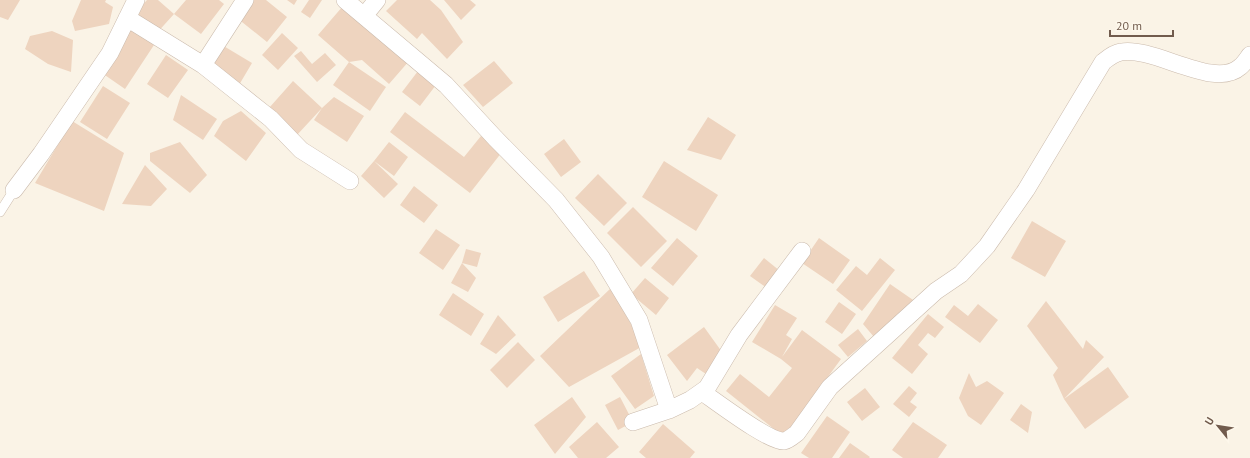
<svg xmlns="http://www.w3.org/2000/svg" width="1250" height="458" font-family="'PT Sans',sans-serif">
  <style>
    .building { fill: #eed4bf }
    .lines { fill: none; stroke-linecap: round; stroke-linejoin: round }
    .service-casing { stroke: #cbbbad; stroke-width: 10 }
    .minor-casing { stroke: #cbbbad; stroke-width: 18 }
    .service { stroke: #fff; stroke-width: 9 }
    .minor { stroke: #fff; stroke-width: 17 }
  </style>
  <rect width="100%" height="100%" fill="#faf3e6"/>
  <path class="building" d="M0,0H20L8,20L0,17Z
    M81,0H106L105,2L113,7L109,24L75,31L72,21Z
    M147,0H158L174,14L155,35L134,15Z
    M186,0H219L224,4L201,34L174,14Z
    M252,0H266L287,17L267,42L237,18Z
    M287,0H297L294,5Z
    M309,0H322L310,18L301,12Z
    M397,0H430L441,10L463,42L447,59L422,33L417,39L386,11Z
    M444,0H470L476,5L461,20Z
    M343,6L409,61L389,84L362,60L349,62L318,35Z
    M130,28L154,45L125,89L99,71Z
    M52,31L73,40L71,72L48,64L25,49L30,36Z
    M282,33L298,48L278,70L262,55Z
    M222,45L252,63L239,85L208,66Z
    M301,51L312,64L325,53L336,65L317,82L294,56Z
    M166,55L188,70L168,98L147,84Z
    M494,61L513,83L483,107L463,85Z
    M349,62L386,87L370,111L333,85Z
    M418,71L436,85L420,106L402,92Z
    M293,81L322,108L297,135L269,108Z
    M103,86L130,103L107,139L80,122Z
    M181,95L217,119L203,140L173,120Z
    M334,97L364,116L347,142L314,120L322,108Z
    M241,111L266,133L246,161L214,136L223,121Z
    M405,112L464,157L481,136L502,152L470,193L390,132Z
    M708,117L736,135L721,160L687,150Z
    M72,121L124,153L104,211L35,183Z
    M564,139L581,162L561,177L544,154Z
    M180,142L207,175L190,193L150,161V153Z
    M389,142L408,157L394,176L374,161Z
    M374,161L398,184L384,198L361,176Z
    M664,161L718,195L696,231L642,197Z
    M145,165L167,189L151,206L122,204Z
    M598,174L627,203L604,226L575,198Z
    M414,186L438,205L424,223L400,205Z
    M633,207L667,241L641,267L607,233Z
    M1032,221L1066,241L1045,277L1011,258Z
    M436,229L460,245L443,270L419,253Z
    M677,238L698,256L673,286L651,268Z
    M819,238L850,260L833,284L802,263Z
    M466,249L481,253L477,267L462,263L476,278L468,292L451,283L462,263Z
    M764,258L780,271L767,288L750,276Z
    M880,258L895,270L862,311L836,290L856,266L867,275Z
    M584,271L600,296L558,322L543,297Z
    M645,278L669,298L656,315L631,294Z
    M890,284L916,302L874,337L863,324Z
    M611,288L643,346L569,387L540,356Z
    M453,293L484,314L471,336L439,315Z
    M1046,301L1083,349L1086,340L1104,357L1064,399L1053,375L1058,368L1027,326Z
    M839,302L856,314L842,334L825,322Z
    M978,304L998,320L980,343L945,317L954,305L968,316Z
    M775,305L797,318L786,335L792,339L782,357L802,330L841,359L784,437L726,391L740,374L769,397L792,368L781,359L752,342Z
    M928,314L944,327L935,338L928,333L918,345L928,354L912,374L892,358Z
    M498,315L516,335L496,354L480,344Z
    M704,327L722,352L706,374L697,368L687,381L667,355Z
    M858,329L867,341L848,357L838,345Z
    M518,342L535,360L507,388L490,370Z
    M641,354L654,396L635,409L611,376Z
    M1108,367L1129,397L1085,429L1064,399Z
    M969,373L976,387L987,381L1004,393L981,425L968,416L959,398Z
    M909,386L917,393L910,402L917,407L909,417L893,404Z
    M865,388L880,407L862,421L847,402Z
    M572,397L586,417L555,454L534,425Z
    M620,397L633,422L618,430L605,405Z
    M1021,404L1032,412L1028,433L1010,420Z
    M827,416L850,432L832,458H809L801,453Z
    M597,422L619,447L606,458H578L569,447Z
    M913,422L947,445L938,458H903L892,450Z
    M663,424L695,452L690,458H646L639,452Z
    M850,443L870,457L869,458H839Z"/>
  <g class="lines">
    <defs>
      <path id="service" d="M0,212L14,190"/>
      <path id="minor" d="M345,0L446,85L495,138L556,200L601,257L639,320L669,410
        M364,16L377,0
        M127,18L203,65L271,119L301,150L350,181
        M203,65L245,0
        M14,190L41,154L110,53L136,0
        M702,392C717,402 769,442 784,441C789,440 793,436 797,433L830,387L936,291L961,274L987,246L1026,190L1103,62C1108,58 1114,53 1121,52C1154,46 1214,90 1240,67C1244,64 1247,59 1250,55
        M633,422L669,410L690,400L707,388L739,335L802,251"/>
    </defs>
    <use href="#service" class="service-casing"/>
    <use href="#minor" class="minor-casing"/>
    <use href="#service" class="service"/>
    <use href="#minor" class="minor"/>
  </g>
  <g transform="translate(1218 426) rotate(300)" stroke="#fdf7eb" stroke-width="3" paint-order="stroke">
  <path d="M0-3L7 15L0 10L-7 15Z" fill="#715b4d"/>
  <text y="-6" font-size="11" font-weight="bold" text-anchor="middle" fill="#715b4d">U</text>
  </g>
  <path d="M1110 30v6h63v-6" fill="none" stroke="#715b4d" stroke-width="2"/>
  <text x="1116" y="30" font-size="12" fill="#715b4d" stroke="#fdf7eb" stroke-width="3" paint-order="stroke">20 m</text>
</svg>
